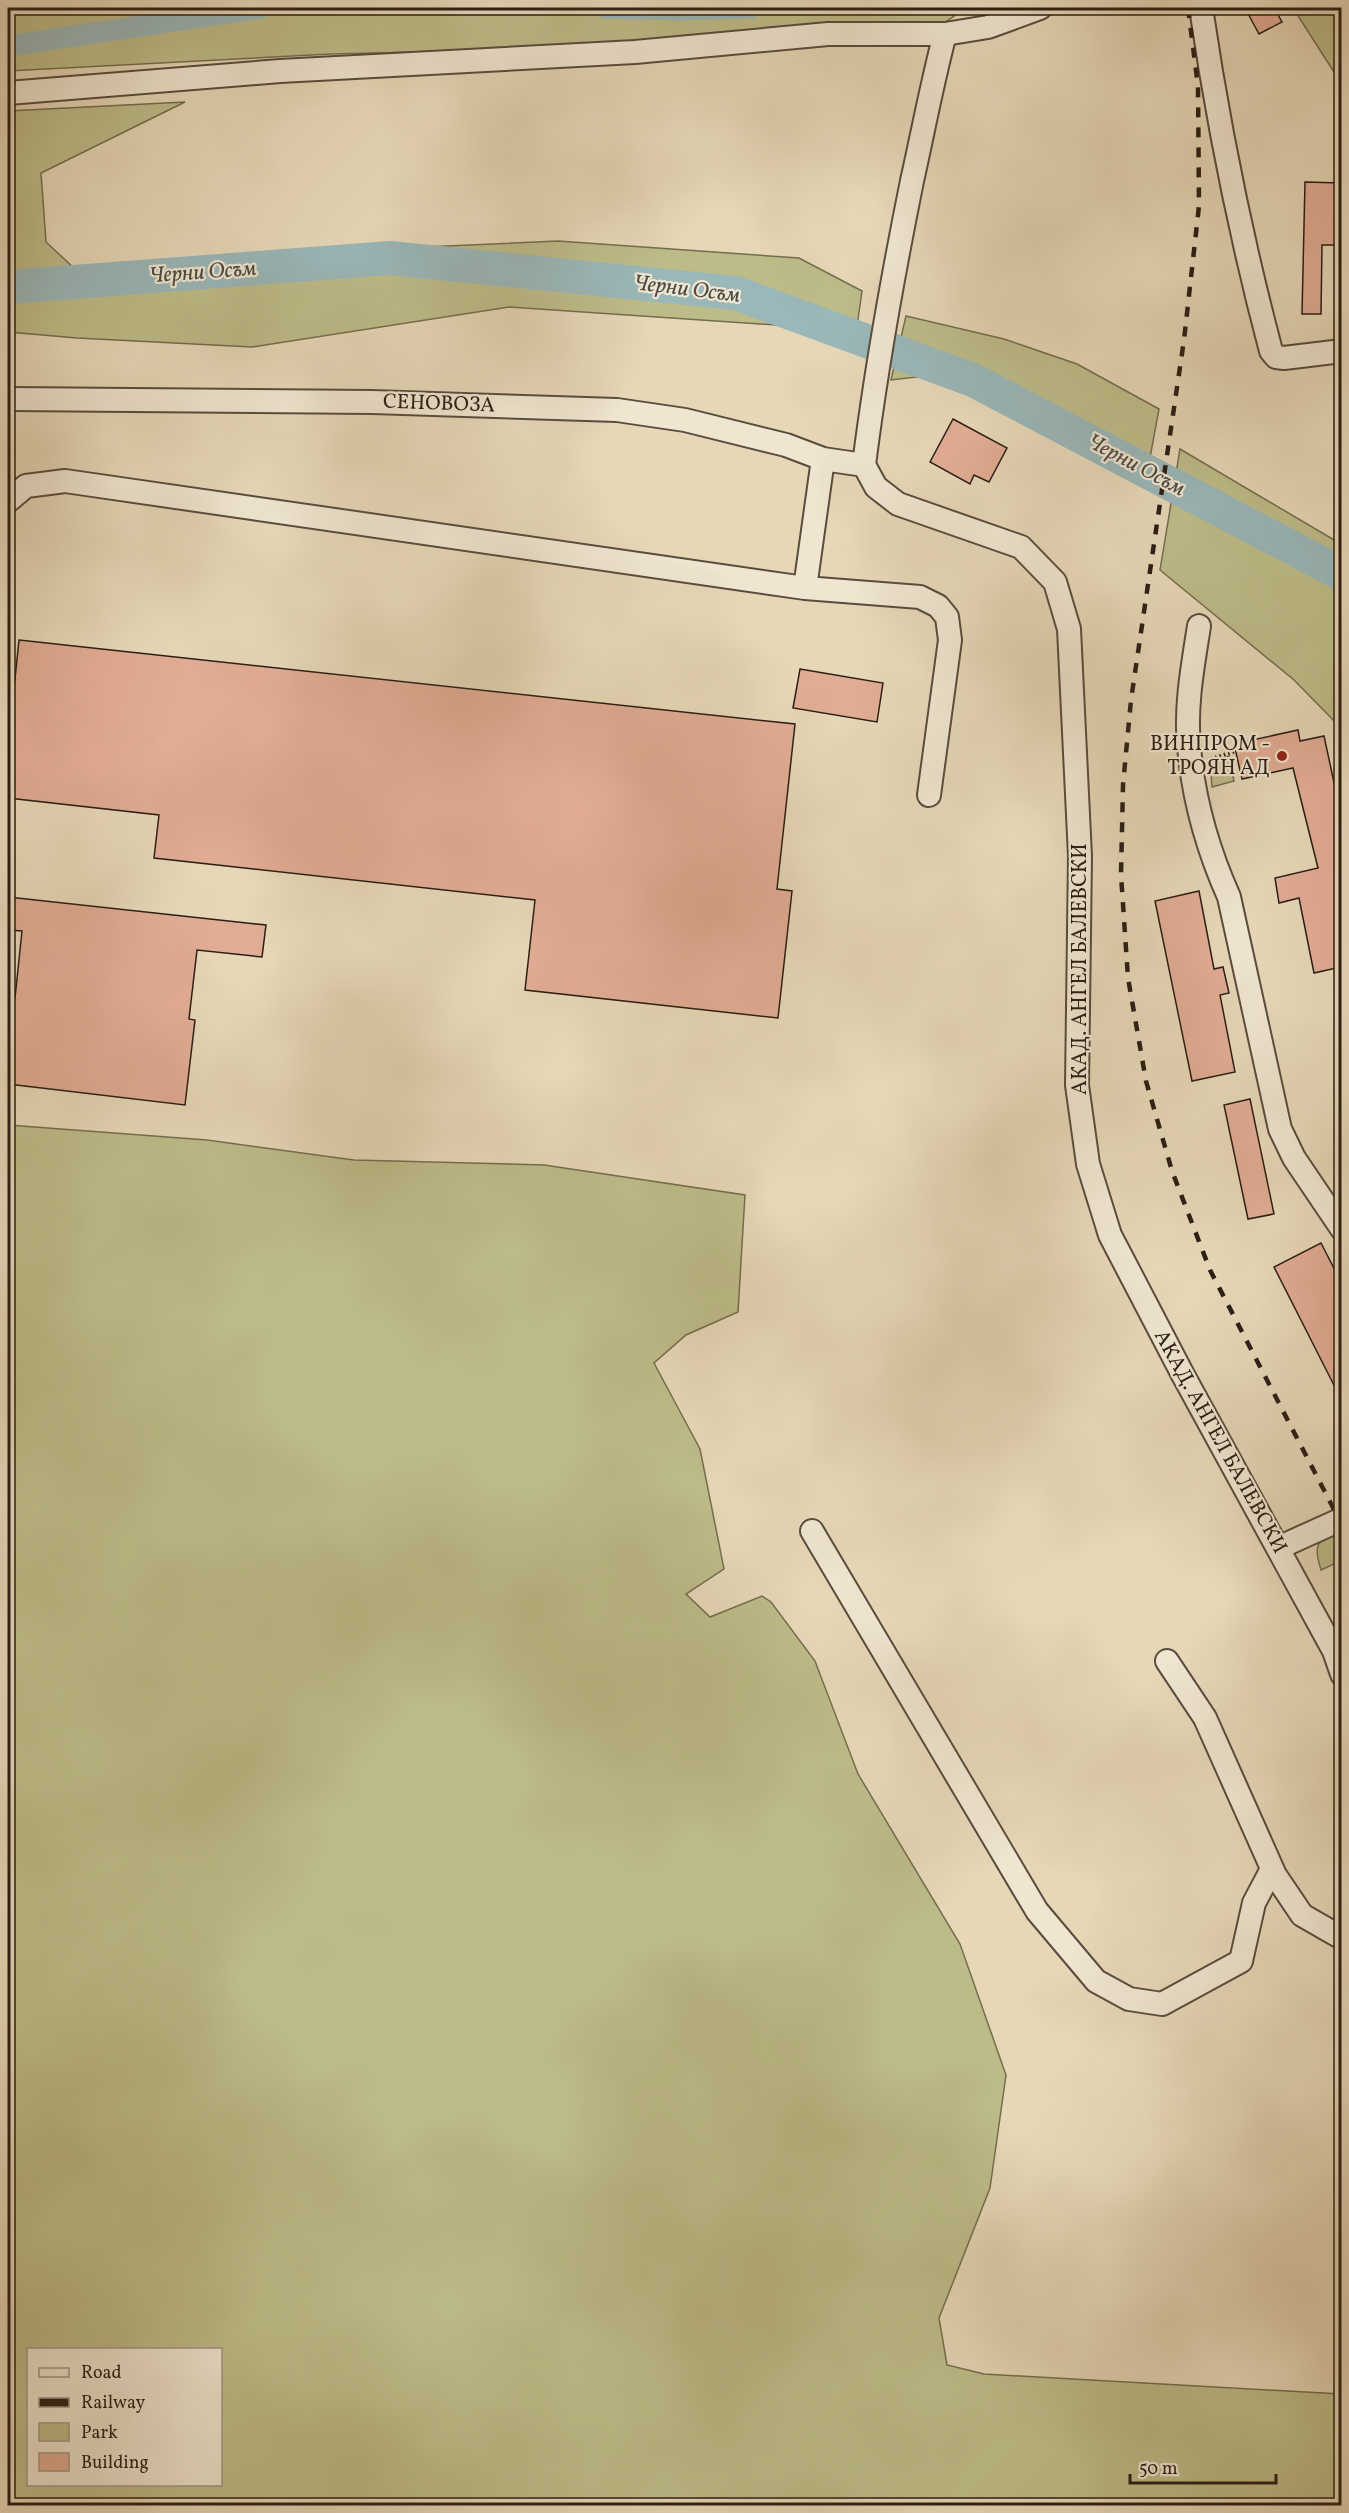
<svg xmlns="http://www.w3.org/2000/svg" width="1349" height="2513" font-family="Vollkorn,serif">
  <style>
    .green { fill: #bdbc89; stroke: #746d4f; stroke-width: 1.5; fill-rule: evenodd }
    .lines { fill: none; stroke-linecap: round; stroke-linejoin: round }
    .canal { stroke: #9ab7b9; stroke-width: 21 }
    .river { stroke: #9ab7b9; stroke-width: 34 }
    .building { fill: #e1ac94; stroke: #2a1e15; stroke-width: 1.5 }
    .minor-casing { stroke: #594c3e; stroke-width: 26 }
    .path { stroke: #2a1e15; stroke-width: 4; stroke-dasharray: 1.5 3; stroke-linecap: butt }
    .minor { stroke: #efe5d0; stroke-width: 22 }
    .rail { stroke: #2a1e15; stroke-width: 4.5; stroke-dasharray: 10 10; stroke-linecap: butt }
    .poi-dot { fill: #8f2418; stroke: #efe5d0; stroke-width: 2 }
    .labels { text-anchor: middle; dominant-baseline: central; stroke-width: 4.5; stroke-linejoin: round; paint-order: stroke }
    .street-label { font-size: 21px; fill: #2a1e15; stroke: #efe5d0 }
    .poi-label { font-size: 21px; fill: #2a1e15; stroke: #efe5d0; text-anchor: end }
    .water-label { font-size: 22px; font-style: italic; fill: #4c4c46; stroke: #efe5d0 }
  </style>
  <rect width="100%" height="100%" fill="#e6d7b7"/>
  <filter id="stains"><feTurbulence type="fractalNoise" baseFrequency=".00333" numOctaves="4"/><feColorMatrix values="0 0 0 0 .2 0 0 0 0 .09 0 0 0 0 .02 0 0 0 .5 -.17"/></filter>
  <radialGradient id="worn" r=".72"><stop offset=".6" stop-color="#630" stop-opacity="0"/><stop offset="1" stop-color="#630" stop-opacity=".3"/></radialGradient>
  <path class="green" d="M8,8H962L964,9L920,40L331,54L8,71Z
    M1293,8H1341V83Z
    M185,102L41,173L46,242L75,269L355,250L558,241L799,258L862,291L854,348L777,325L509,307L252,347L77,338L8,332V111Z
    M906,316L1004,339L1077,364L1159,409L1149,463L1062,410L935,375L891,380Z
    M1180,449L1341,544V728L1294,680L1160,570Z
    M1229,756L1234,781L1212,787L1210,762Z
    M8,1125L207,1140L354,1160L544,1165L745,1195L738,1312L686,1335L654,1363L700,1449L724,1569L686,1594L710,1617L762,1596L771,1602L815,1661L858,1774L960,1944L1006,2075L990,2188L939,2318L947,2365L984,2374L1341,2394V2505H8ZM28,2350H220V2484H28Z
    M1338,1536L1341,1542V1574L1336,1563L1321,1570C1315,1551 1313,1537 1338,1536Z"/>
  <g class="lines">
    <path class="canal" d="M606,8L679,10L750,8
      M8,46L261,8"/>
    <path class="river" d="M8,287L390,258L736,293L973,380L1342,574"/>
  </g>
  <path class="building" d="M1245,8H1274L1282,22L1259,34Z
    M1305,182L1341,183V245H1322L1321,314H1302Z
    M953,419L1007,448L989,482L974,475L970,484L930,462Z
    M19,640L795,724L777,889L792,891L778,1018L525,990L535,900L154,858L159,815L8,798V746Z
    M800,669L883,683L877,722L793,708Z
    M1298,730L1300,741L1324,736L1341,815V967L1314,973L1299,898L1279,903L1275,878L1318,868L1293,768L1242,779L1234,744Z
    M1199,891L1214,969L1223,967L1229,993L1220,995L1235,1072L1192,1081L1155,901Z
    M8,897L266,925L262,957L197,950L189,1019L195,1020L185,1105L8,1084V997L15,998L22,931L8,930Z
    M1250,1099L1274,1214L1248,1219L1224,1105Z
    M1321,1243L1341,1282V1399L1274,1267Z"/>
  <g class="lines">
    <defs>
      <path id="minor" d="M1201,8C1218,123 1241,238 1271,351L1276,357L1284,358L1342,351
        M8,93L280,71L635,52L828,34H945L988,27L1040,8
        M8,399L372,402L617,410L685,420L786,445L823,459L864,465
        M864,465L876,487L898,504L1021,547L1055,582L1069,629L1080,856L1077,1085L1088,1164L1110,1235L1183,1375L1334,1651L1342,1674
        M864,465C876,369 893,275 912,181C923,132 932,83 945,34
        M8,501L26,486L65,481L805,588L920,597L938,606L947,617L950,640L929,795
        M805,588L823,459
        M1199,626C1193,665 1185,706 1189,746C1193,797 1208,850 1229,897L1280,1129L1294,1158L1342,1229
        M812,1531L1037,1911L1096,1981L1129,1999L1162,2004L1241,1961L1254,1903L1272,1869
        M1278,1548L1342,1519
        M1167,1661L1205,1718L1275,1875L1302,1915L1342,1938"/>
    </defs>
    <use href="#minor" class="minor-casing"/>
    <path class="path" d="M1211,759L1236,751"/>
    <use href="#minor" class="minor"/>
    <path class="rail" d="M1188,8L1198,86L1199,206L1184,340L1131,700L1123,785L1121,875L1128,978L1146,1081L1172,1171L1210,1270L1342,1525"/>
  </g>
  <circle class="poi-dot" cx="1282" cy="756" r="6"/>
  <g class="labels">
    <g class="street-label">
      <text transform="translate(439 404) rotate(2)">СЕНОВОЗА</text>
      <text transform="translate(1080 969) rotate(-90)">АКАД. АНГЕЛ БАЛЕВСКИ</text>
      <text transform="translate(1220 1442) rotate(61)">АКАД. АНГЕЛ БАЛЕВСКИ</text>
    </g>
    <g class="poi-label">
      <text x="1270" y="744">ВИНПРОМ -<tspan x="1270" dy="24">ТРОЯН АД</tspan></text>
    </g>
    <g class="water-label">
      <text transform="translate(203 273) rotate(-4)">Черни Осъм</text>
      <text transform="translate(687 290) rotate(7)">Черни Осъм</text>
      <text transform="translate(1136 466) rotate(28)">Черни Осъм</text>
    </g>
  </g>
  <rect width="1349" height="2513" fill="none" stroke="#e6d7b7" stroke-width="30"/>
  <rect x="9" y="9" width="1331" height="2495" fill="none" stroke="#2a1e15" stroke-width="3"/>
  <rect x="15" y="15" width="1319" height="2483" fill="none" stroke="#2a1e15" stroke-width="1.5"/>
  <rect x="27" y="2348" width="195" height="138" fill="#efe5d0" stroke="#a09585" stroke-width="1.5"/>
  <rect x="39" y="2368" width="30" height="9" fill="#efe5d0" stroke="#a09585" stroke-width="1.5"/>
  <text x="81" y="2378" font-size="18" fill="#2a1e15">Road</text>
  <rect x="39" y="2398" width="30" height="9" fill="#2a1e15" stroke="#a09585" stroke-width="1.5"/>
  <text x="81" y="2408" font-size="18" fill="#2a1e15">Railway</text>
  <rect x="39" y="2423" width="30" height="18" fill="#bdbc89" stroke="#a09585" stroke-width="1.5"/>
  <text x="81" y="2438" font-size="18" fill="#2a1e15">Park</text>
  <rect x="39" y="2453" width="30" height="18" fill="#e1ac94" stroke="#a09585" stroke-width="1.5"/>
  <text x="81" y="2468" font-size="18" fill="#2a1e15">Building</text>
  <path d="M1130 2474v9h146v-9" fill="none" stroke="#2a1e15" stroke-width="3"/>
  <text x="1139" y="2474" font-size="18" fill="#2a1e15" stroke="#efe5d0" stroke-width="4.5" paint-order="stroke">50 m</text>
  <rect width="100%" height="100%" filter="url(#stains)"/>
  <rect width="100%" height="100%" fill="url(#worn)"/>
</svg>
